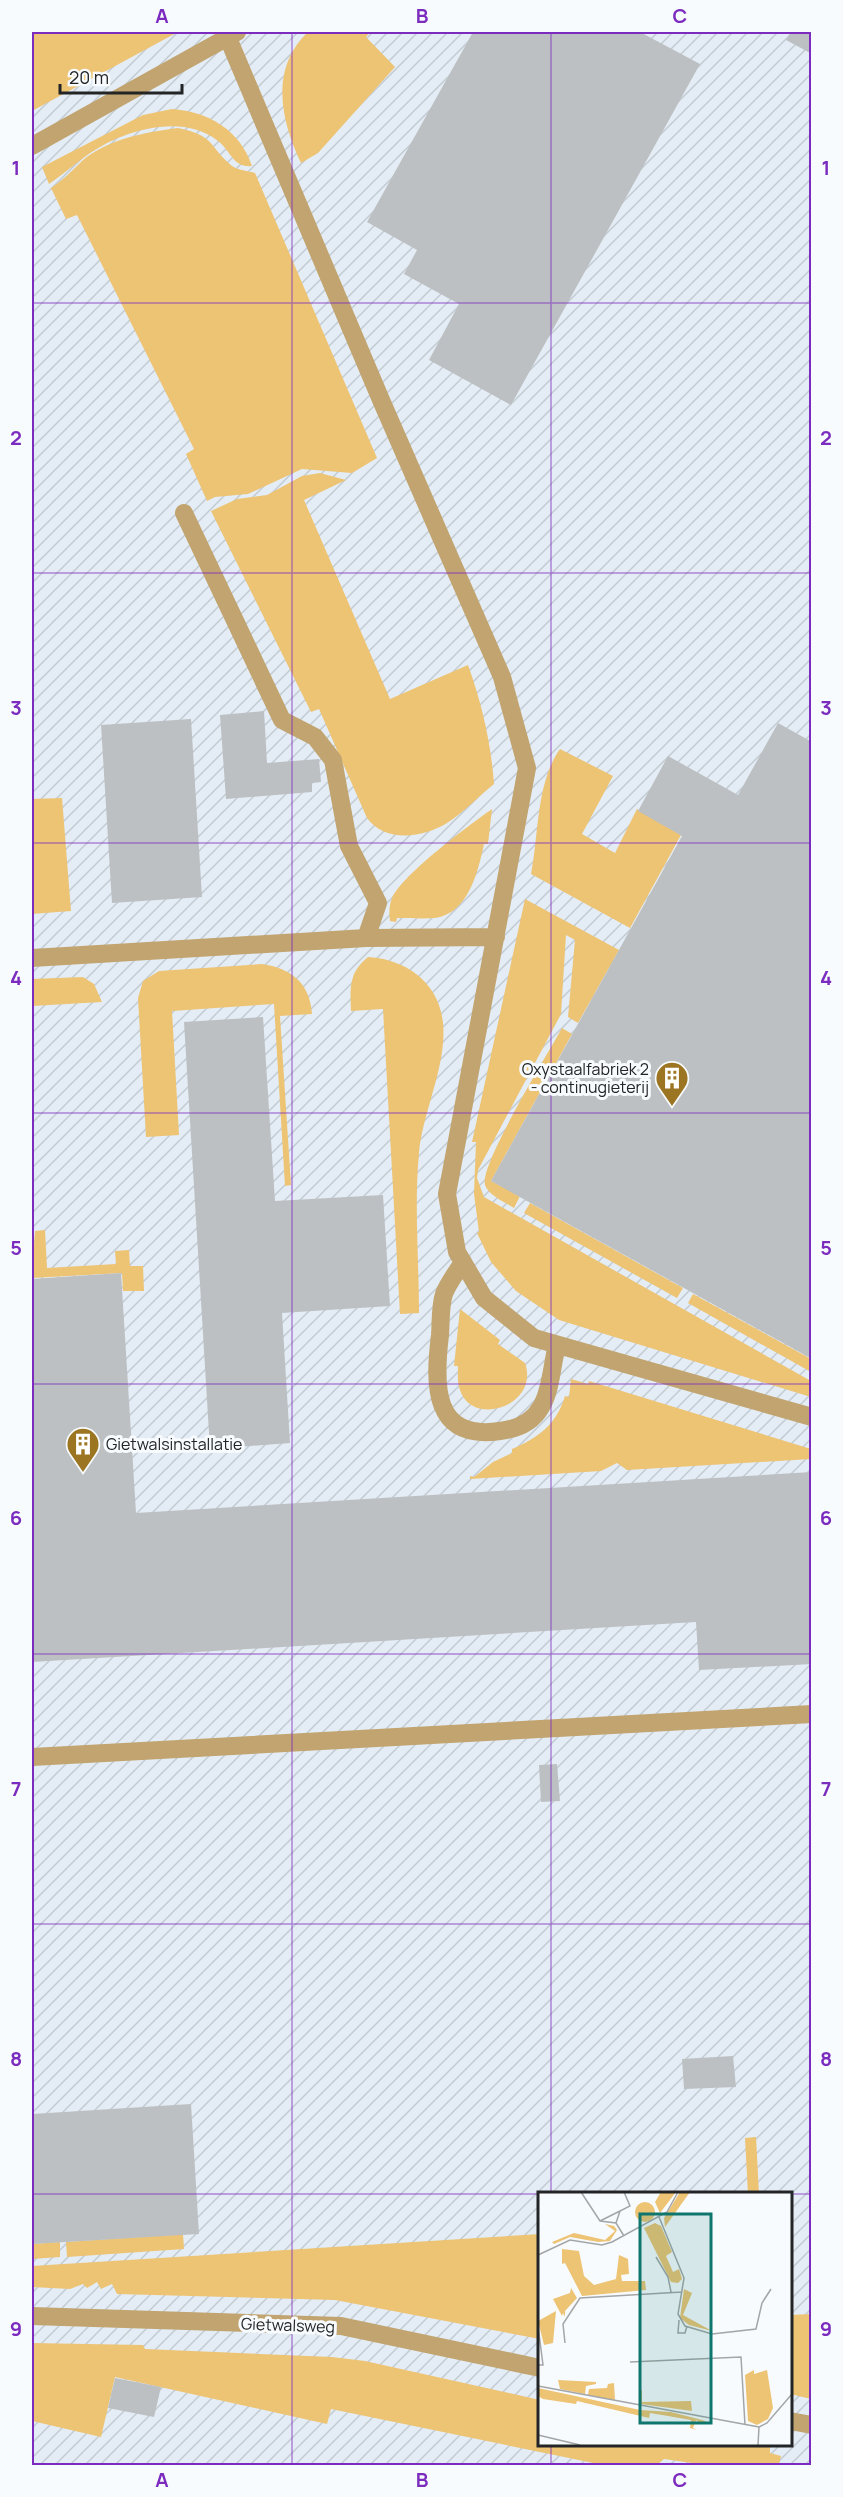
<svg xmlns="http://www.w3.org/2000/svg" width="843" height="2497" font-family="Manrope,sans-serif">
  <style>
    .industrial { fill: url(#industrial-furrows); fill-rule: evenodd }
    .green { fill: #edc374 }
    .building { fill: #bdc0c3 }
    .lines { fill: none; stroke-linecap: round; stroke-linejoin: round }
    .lane { stroke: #c1a46f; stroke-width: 18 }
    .grid { fill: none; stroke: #7b2cbf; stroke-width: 1.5; stroke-opacity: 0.55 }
    .labels { text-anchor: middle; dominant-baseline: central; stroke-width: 6; stroke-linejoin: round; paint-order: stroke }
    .poi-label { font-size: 16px; fill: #232425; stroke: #f8fbfe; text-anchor: end }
    .street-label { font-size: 16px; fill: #232425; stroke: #f8fbfe }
    .inset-road { fill: none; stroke: #a3a5a7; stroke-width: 1.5 }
    .view { fill: #0f766e; fill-opacity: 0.15; stroke: #0f766e; stroke-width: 3 }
    .inset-edge { fill: none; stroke: #232425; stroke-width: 3 }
    .neatline { fill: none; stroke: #7b2cbf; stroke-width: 2 }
    .grid-label { font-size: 20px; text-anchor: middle; font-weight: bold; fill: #7b2cbf }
  </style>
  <defs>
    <pattern id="industrial-furrows" width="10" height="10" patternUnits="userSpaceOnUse" patternTransform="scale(1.5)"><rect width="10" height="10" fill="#e4edf5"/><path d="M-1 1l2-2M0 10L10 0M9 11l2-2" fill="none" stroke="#c3cbd2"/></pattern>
  </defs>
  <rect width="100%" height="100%" fill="#f8fbfe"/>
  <path class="industrial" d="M32,32H811V2465L32,2466ZM540,2194H790V2444H540Z"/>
  <path class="green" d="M32,32H178L32,111Z
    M308,32H370L366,37L395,67L318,153L301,163C280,119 270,68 308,32Z
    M172,109C209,112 240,130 252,166C233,168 231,151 218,141C180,111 117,132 82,159C71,167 61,176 49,184L42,167L143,115Z
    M178,128C216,136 208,146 232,166C237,170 249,171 255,173L377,458L352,473L302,469L248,494L215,497L207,501L186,454L194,449L77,215L66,219L51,188C63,180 72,171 82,161C107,139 146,132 178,128Z
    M320,473L346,480L304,500L390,699L468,665C482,704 491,743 494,784C479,796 464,812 447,823C423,838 385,843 367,818L319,709L311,712L211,511L237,499L267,495L302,476Z
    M560,749L613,776L582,834L615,853L637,809L681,835L630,928L531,874C539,834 536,783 560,749Z
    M62,798L71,911L32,914V799Z
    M492,809L488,844H484C478,871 469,913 435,918C423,919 409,918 397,918L396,922L390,921C389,913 389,906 392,898C403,874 468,826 492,809Z
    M525,899L619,950L578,1023L568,1017L575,940L566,935L561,1014L478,1170L477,1178L484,1197L811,1381V1397L559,1320L516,1291L491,1262L477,1233L479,1232L474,1194L476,1142H472Z
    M368,957C389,958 410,966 425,982C468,1029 423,1100 419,1153C414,1205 419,1260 419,1313L400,1314L383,1009L351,1011C350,988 349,972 368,957Z
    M262,964C291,968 310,983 312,1014L280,1016L291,1185L285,1186L274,1004L172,1011L179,1135L146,1137L138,998L143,981L159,971Z
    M83,977L94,984L102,1002L32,1006V979Z
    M562,1028L572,1034L491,1181L520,1196L514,1208C505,1202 489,1196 485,1185C479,1165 549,1052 562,1028Z
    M530,1203L683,1288L677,1298L524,1213Z
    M45,1230L47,1268L116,1264L115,1251L129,1250L130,1266H143L144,1291H123L122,1273L32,1278L35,1231Z
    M693,1294L811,1359V1372L688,1303Z
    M460,1309L500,1340L498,1344L525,1363C540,1406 472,1428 460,1390C457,1382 458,1374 458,1366H454Z
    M571,1379L588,1384L589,1381L811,1449V1459L627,1470L617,1463L601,1471L470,1479V1476L474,1477L493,1462L512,1453V1449C538,1438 557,1424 565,1396L569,1397Z
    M756,2137L759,2194H748L745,2138Z
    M183,2234L184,2249L67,2257L66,2242Z
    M540,2234V2339L335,2300L117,2294L112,2284L101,2289L97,2282L87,2288L83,2284L70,2289L32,2287V2266Z
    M60,2242V2257L32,2259V2244Z
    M811,2314H812L811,2399L790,2394L791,2315Z
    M32,2343L143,2345L145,2349L332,2357L365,2361L540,2400V2444H762L770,2446V2453L781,2456L779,2465H706L664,2459L657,2465H603L331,2409L327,2424L115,2377L101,2437L32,2421Z"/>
  <path class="building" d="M473,32H640L700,64L511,405L429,360L459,304L404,274L417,250L367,222Z
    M791,32H812V54L786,40Z
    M264,711L267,763L319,759L321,782L312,783V792L226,799L220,715Z
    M191,719L202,897L112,903L101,725Z
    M778,723L812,742V1359L491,1181L682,836L638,811L668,756L738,795Z
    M263,1017L275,1201L383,1195L390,1306L282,1313L290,1443L210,1449L184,1022Z
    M121,1273L136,1513L812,1472V1664L699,1670L696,1622L32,1662V1279Z
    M557,1764L560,1801L541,1802L539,1765Z
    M733,2056L736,2087L684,2089L682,2059Z
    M191,2104L199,2234L32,2244V2114Z
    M115,2378L161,2387L154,2417L108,2408Z"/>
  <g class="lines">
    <path class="lane" d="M228,38L381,400L502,677L527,768L447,1194L457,1252L484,1298L534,1338L812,1417
      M32,146L237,32
      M184,513L282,720L315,737L333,760L349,846L378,903L366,938
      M32,958L366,938L496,937
      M463,1262C457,1272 448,1283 444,1294C440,1306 441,1322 440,1335C434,1384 432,1441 500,1431C517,1429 532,1423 541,1407C551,1391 552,1364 557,1345
      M32,1757L812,1714
      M32,2316L341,2326L540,2368
      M790,2421L812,2425"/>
  </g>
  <path class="grid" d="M292,32V2466M551,32V2194M32,303H812M32,573H812M32,843H812M32,1113H812M32,1384H812M32,1654H812M32,1924H812M32,2194H812M551,2444V2466"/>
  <defs>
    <symbol id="building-pin" viewBox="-11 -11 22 30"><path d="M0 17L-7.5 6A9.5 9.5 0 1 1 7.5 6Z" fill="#9c7522" stroke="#f8fbfe"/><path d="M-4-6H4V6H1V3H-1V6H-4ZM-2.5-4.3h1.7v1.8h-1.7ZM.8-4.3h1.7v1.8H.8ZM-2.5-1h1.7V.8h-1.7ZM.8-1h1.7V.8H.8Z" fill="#fff"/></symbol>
  </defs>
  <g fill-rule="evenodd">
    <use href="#building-pin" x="653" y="1059" width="38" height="52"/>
    <use href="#building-pin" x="64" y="1425" width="38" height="52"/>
  </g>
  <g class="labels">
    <g class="poi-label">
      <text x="649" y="1069">Oxystaalfabriek 2<tspan x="649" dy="18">- continugieterij</tspan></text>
      <text x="106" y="1444" text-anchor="start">Gietwalsinstallatie</text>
    </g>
    <g class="street-label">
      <text transform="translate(288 2325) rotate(2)">Gietwalsweg</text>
    </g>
  </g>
  <g transform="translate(538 2192)">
    <rect width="254" height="254" fill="#f8fbfe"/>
    <path d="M123,0H138L122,21L117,10ZM142,0H152L127,35L126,26ZM97 20a10 10 0 1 1 20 0a10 10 0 1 1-20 0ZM117,31L123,34L134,60L128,64L135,80L141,77L144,87L140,91L133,90L106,36ZM67,32L76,34L79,38L72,49L60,50L32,45L16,52L14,50L36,41L67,48L77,39ZM24,57L41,59L46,84L56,93L78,87L81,63L90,67L91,82L83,83L84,89H107L108,98L44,104L27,71L24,72ZM33,96L39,106L27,119V125L25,121L24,124L15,107L32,101ZM146,97L154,101L145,123L174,139L151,133L142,126ZM18,119L15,151L6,153L0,129ZM216,178V182L229,178L235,216L230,227L219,233L210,229L207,183ZM20,188L58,190V192L48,194L47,202L22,197ZM76,191L77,208L50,203L51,197L69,196L70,192ZM0,196L102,218L133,220L168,229L163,232L158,228L155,236L159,238L152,236L153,228L130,224L112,221L111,226L39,209L38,212L5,207L0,204ZM104,198V210L153,209L154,219L103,212L101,199Z" fill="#edc374"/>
    <path class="inset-road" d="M43,0L62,29L78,31L86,44M121,25L146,86L140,122L147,134L174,142L218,137L224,111L233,97M62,29L82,19M78,31L82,19L92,14L86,0M0,63L32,48L64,53L74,50L129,20L140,0M118,65L130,85L133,100M141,128L140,141H147L149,134M0,134L5,173H0M27,151L25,132L42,106L144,100M92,170L203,165L207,233M0,194L221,235M0,243L42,253M220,253L221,235L229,231L254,202"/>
    <path class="view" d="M102,22H173V231H102Z"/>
    <rect width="254" height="254" class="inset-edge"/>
  </g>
  <rect width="843" height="2497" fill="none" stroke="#f8fbfe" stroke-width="66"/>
  <path d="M60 84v9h122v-9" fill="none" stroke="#232425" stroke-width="3"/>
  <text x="69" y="84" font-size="18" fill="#232425" stroke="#f8fbfe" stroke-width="4.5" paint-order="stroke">20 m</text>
  <rect x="33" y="33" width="777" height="2431" class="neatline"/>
  <g class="grid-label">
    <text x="162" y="23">A</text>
    <text x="422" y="23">B</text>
    <text x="680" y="23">C</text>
    <text x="16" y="175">1</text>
    <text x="826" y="175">1</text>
    <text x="16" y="445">2</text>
    <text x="826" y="445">2</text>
    <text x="16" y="715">3</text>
    <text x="826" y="715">3</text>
    <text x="16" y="985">4</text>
    <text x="826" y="985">4</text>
    <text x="16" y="1255">5</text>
    <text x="826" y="1255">5</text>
    <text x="16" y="1525">6</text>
    <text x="826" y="1525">6</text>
    <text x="16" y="1796">7</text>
    <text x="826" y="1796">7</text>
    <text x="16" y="2066">8</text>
    <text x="826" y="2066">8</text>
    <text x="16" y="2336">9</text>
    <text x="826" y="2336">9</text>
    <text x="162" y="2487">A</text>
    <text x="422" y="2487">B</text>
    <text x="680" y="2487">C</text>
  </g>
</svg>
